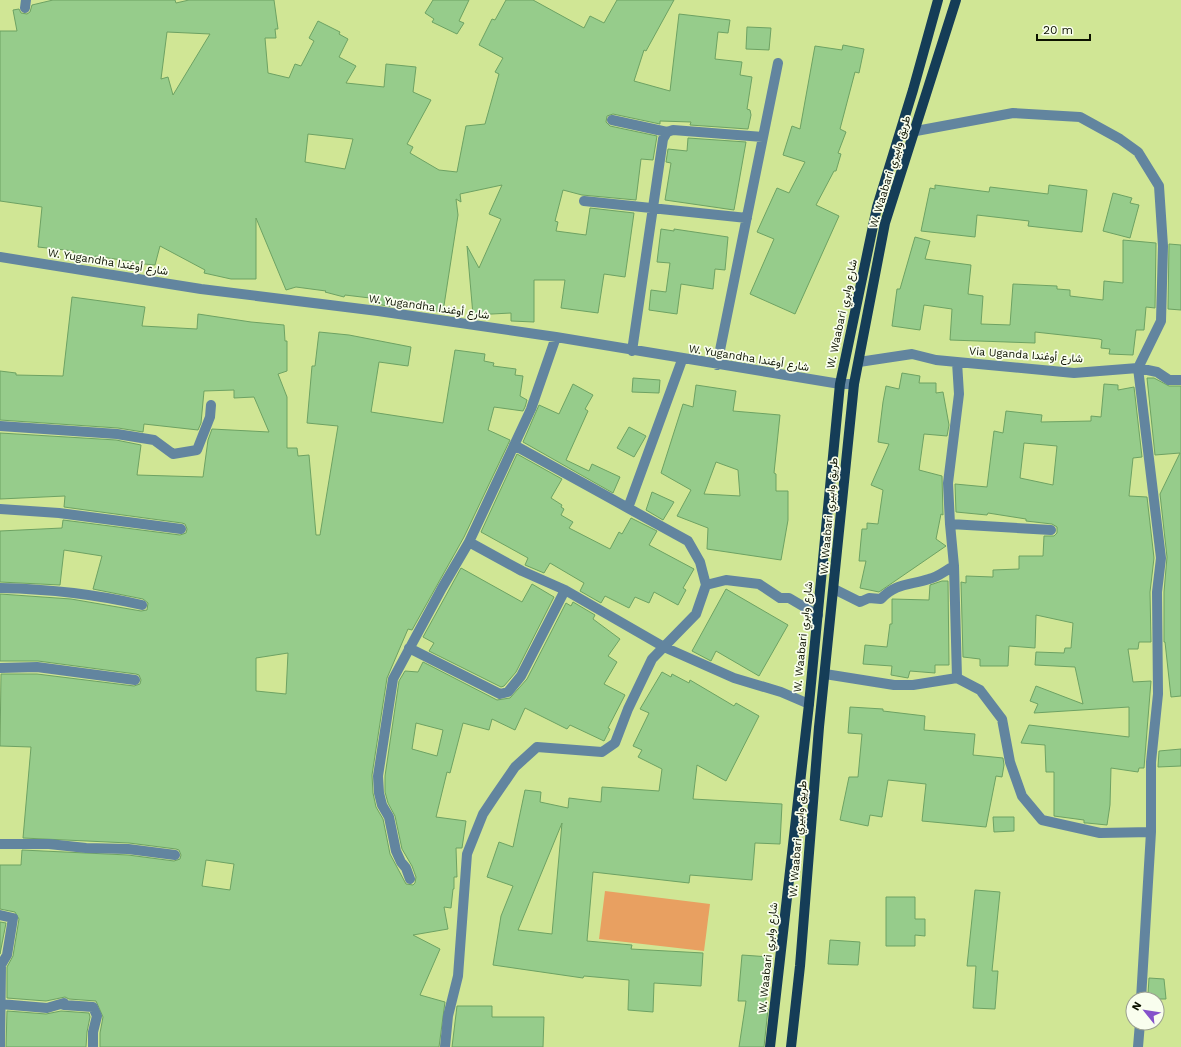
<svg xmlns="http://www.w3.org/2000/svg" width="1181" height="1047" font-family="'Work Sans',Vazirmatn,sans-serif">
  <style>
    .green { fill: #e8a061 }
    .building { fill: #96cc8b; stroke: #6da263; fill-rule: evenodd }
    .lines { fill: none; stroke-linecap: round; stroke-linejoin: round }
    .minor { stroke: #62859f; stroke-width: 10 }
    .major { stroke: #153d57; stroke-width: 10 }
    .labels { text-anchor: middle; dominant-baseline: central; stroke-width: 3.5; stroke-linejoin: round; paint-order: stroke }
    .street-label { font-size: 11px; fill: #0d1300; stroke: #f9feee }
  </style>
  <rect width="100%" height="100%" fill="#d0e695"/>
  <path class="green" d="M605,891L710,904L704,951L599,939Z"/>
  <path class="building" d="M53,0H175L176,3L189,0H274L278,29H275L276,38H265L268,73L289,78L295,64L301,66L314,41L309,38L318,21L340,32L339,34L348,39L339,57L356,66L346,83L384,87L386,64L416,67L413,92L431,100L407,144L413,147L410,153L439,170L457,172L466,126L485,124L499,74L495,72L503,58L479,45L492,19L495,20L506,0H533L584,28L590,16L604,23L617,0H674L646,51L644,50L634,81L670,91L679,14L730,20L728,33L718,32L715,59L742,62L740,75L752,77L747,109L750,110L751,115L748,129L690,125L691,122L660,121V124L613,114L607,116L606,122L610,126L657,136L653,160L641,159L636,200L582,195L563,190L555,221L558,222L556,231L586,235L590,208L634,213L625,277L604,274L598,313L561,308L565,280H534V322L511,321V313L473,315L467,246L479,268L501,219L489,214L502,185L460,194L461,202L456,199L458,215L443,312L394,304V307L370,303V298L345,295L344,297L325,292L326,291L296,287L286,290L256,218V279H231L204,273L205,270L160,246L155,265L134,263L135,262L95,256V258L73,256L74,251L38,247L42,207L0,201V31H17L13,10L19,9L21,13L27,14L30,12L32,5ZM167,32L210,34L173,95L168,77L161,79ZM308,134L353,139L345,169L305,162Z
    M433,0H469L459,21L464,23L457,34L432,22L434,19L425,13Z
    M747,27L771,28L769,50L746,49Z
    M843,45L864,49L859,73L855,72L840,129L846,132L838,153L841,154L836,171H834L816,205L839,216L795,314L750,294L774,239L757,232L777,188L789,193L805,162L783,155L792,126L800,129L815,46L842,50Z
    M688,138L746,142L734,210L665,200L671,163L666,162L668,149L687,151Z
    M935,185L989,192L990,187L1048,194L1049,185L1087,190L1082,232L1028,226L1029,221L977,215L975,237L921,231L930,188L935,189Z
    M1113,193L1132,198L1130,203L1139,205L1130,238L1103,231Z
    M661,229L674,231V229L728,237L725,270L715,269L713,289L681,284L677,314L649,310L651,290L666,292L670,263L657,262Z
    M915,237L930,241L925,259L971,265L968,294L983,296L981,324L1010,325L1013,284L1057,286V289L1070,290V296L1103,300L1104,281L1123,283V240L1156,243L1155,308L1146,307L1144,330H1136L1133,355L1109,354L1110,349L1101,348L1102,340L1099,339L1035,332V343L950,340L952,309L924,305L920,330L892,326L897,289H900Z
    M1169,244L1181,245V310L1168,309Z
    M72,297L145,307L142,326L197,329L198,314L251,322L284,325L285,341H287V371L278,374L287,397V448H297L298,456L309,455L316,535H320L338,426L307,423L312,366H315L319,332L349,335L411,347L408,366L379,362L371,412L443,423L455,350L485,354L484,361L494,363L493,366L516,369L515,375L523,376L520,396L527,400L525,407L523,411L494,407L488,430L510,440L464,537L412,630L408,629L387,678L372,775L373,793L376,807L383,819L390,854L406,884L413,885L415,883L416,877L412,866L402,849L395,816L388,803L385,792V776L399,681L405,671L418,672L423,662L497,700L510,698L527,679L566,603L571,606L573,602L595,615L593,619L620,639L608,656L617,662L604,684L625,695L608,728L610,729L604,741L570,725L567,729L525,708L515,730L492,719L489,730L463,723L450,773L447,772L436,817L466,821L462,848H456L457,877H454V889H453L451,908L444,907L448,929L413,935L440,949L420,995L445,1002L439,1047H100V1033L103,1017L96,1001L69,999L65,997L46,1001L7,998V967L13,956L19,919L15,912L0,909V865H21L22,850L128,855L174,861L180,859L181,855L179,850L176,849L129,843L23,838L31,747L0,746L1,674H37L134,686L140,684L141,680L139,675L136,674L38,661H0V594L71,599L141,611L147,610L148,603L143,599L93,589L102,556L64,550L60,585L0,582V531L62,528L63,520L180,535L186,533L187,529L185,524L182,523L64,507L65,496L0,499V433L116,440L141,445L137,475L203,477L208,440L212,429L269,432L254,397L234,398V390L204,391L201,423L198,430L144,424L143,432L118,428L0,420V371L16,373V375L63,376ZM288,653L286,694L256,691V658ZM416,723L443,730L437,756L412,749ZM206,860L234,864L230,890L202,886Z
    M902,373L920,376L919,383H936V393L943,392L949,425L947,436L924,434L919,470L942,476L943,515L941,514L936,539L946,546L879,592L860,588L866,561H859L862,529H867V523L878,524L883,490L871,485L889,444L878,442L883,402L886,386L899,389Z
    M633,378L660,380L659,393L632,392Z
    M1147,378H1154L1169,386H1181V696L1171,697L1165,642H1164V592L1167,557L1160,494L1180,453L1155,455Z
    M573,384L593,395L585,409L588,411L566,460L589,471L592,464L620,477L613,493L523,442L539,405L559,414Z
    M1104,384L1118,385V390L1134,387L1142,457L1133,458L1129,496L1147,497L1154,558L1150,592L1151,642H1139L1138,649H1128L1133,682L1151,681L1144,768H1139L1138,772L1111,768L1110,805L1107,825L1087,823H1084V820L1054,816V772H1046L1045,745L1021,743L1029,725L1129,737V707L1034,713L1038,704L1030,701L1036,686L1083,704L1075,667L1035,665L1036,652L1064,653L1065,648H1071L1073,623L1036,615L1035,648L1009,646L1008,666H980V659L963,657L961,582L966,583V576L993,577V570L1019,569V556H1043L1044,536H1054L1057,533V527L1052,524L1026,521V519L988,513L987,515L956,512L955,484L987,487L994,431L1003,433L1006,411L1042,415L1041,422L1091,421V416L1101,417ZM1024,443L1057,446L1053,485L1020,478Z
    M696,385L736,391L733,411L780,415L774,473L776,474V491H788V520L781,560L707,549L708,528L677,516L691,490L661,473L683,404L693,407ZM716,462L738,470L740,496L704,494Z
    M629,427L646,436L634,457L617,448Z
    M517,454L562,479L551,498L562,505L561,507L564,509L561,515L573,522L569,528L610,549L619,532L622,534L631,518L657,531L649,545L694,569L683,588L686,590L678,605L654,592L649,603L635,597L629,608L605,596L601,603L580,591L584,583L550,563L544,573L525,565L528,558L481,532Z
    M652,492L674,502L663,520L646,510Z
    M461,568L522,602L532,584L554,597L516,672L504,686L501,687L429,651L434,643L423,637Z
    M942,581H948L949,665H935V673L910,671L908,678L891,675L892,666L863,664L865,645L887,647L890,624H892V599L929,600L930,585Z
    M726,589L788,625L759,676L716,651L711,661L692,651Z
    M662,672L671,677L672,674L689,683L690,680L734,706L736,703L759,716L726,781L697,765L693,799L782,804L780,844L755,843L752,880L690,875L689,883L593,872L587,941L632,945L631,949L703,953L701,986L654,983L653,1012L628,1010L629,980L584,976L583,978L493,965L501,916L513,886L487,877L499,842L513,847L525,790L541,792L540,802L568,808L569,798L601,802L602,787L659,791L662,769L638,757L642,750L633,746L649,713L640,709ZM562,823L552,934L518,930Z
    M850,707L883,709V711L925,716L924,730L975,734L973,755L1003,758L1004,765L1002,777L996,776L986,827L922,821L926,784L888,780L882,817L870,815L868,826L840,820L849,777H858L862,734L848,733Z
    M1181,749V766L1158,767L1159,751Z
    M993,817H1014V831L994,832Z
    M975,890L1000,892L992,971H998L995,1009L973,1008L976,966H967Z
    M886,897H915V919H925V936L915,935V946H886Z
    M0,922L6,923L0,954Z
    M830,940L860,942L858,965L828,964Z
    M742,955L770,957L765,1008L768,1009L764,1047H739L746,1001H738Z
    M1149,978L1164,979L1166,999H1150V994H1148Z
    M457,1006H492V1017H544L543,1047H452Z
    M7,1011L46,1014L61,1011L89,1013L90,1017L87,1032L86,1047H6Z"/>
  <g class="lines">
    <path class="minor" d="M25,8L26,0
      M612,120L667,132
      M584,201L747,218
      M0,257L201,289L378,311L556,337L840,384H854
      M632,351L663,139L667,132L673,130L763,137
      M859,362L912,354L936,360L1074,373L1138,368L1161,321L1163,246L1159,186L1138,152L1120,139L1080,117L1013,113L916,131
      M717,365L778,63
      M0,426L117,434L154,440L173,454L197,450L210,417L211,405
      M514,445L628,508
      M0,509L59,513L181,529
      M950,524L1051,530
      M469,542L522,571L565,590L664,647L734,678L781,692L809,704
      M954,566L957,678
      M706,585L726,580L759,584L780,598H789L818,615
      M0,588C48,589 95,594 142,605
      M834,589L860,602L869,598L881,599C895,583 911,585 929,579C938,577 946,570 954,566L950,524L948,483L959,394L957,362
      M409,648L500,694L508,692L521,676L565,590
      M0,668L37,667L135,680
      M825,674L894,685H913L957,678L980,690L1002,719L1010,762L1022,796L1042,820L1100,833L1151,832
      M0,844H49L86,848L128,849L175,855
      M410,879L406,868L401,862L396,851L389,817L382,805L379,793L378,776L393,679L442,588L469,542L531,409L556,337
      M0,915L13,918L7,955L1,965L0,1047
      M1141,999L1151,832V762L1158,694L1157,592L1161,558L1138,368L1157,372L1169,380H1181
      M0,1004L47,1008L64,1003V1005L93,1007L97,1016L93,1032V1047
      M445,1047L448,1016L458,976L467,854L483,814L495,796L515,767L537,747L602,752L615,743L628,709L652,659L696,614L706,585L700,562L688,541L628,508L682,360
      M1138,1047L1140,1023"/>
    <path class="major" d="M770,1047L809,704L840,384L877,207L913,90L938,0
      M791,1047L800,966L819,727L854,384L885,223L956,0"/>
  </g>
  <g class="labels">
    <g class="street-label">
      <text transform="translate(890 172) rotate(-73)">W. Waabari طريق وابيري</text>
      <text transform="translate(108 262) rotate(9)">W. Yugandha شارع أوغندا</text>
      <text transform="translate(429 307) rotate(8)">W. Yugandha شارع أوغندا</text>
      <text transform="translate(842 314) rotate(-78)">W. Waabari شارع وابري</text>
      <text transform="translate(1026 355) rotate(4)">Via Uganda شارع أوغندا</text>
      <text transform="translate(749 358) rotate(9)">W. Yugandha شارع أوغندا</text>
      <text transform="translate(829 516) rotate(-85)">W. Waabari طريق وابيري</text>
      <text transform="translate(803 637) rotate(-84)">W. Waabari شارع وابري</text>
      <text transform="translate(798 839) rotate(-85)">W. Waabari طريق وابيري</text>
      <text transform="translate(768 958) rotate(-84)">W. Waabari شارع وابري</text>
    </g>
  </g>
  <g transform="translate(1145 1011) rotate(300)"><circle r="19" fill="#f9feee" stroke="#9ba08f"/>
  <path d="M0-3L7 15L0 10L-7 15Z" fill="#8552ca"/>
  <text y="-6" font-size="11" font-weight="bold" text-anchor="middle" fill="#0d1300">N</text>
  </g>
  <path d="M1037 34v6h53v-6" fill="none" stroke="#0d1300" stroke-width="2"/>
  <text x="1043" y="34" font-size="12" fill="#0d1300" stroke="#f9feee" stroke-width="3" paint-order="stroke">20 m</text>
</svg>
